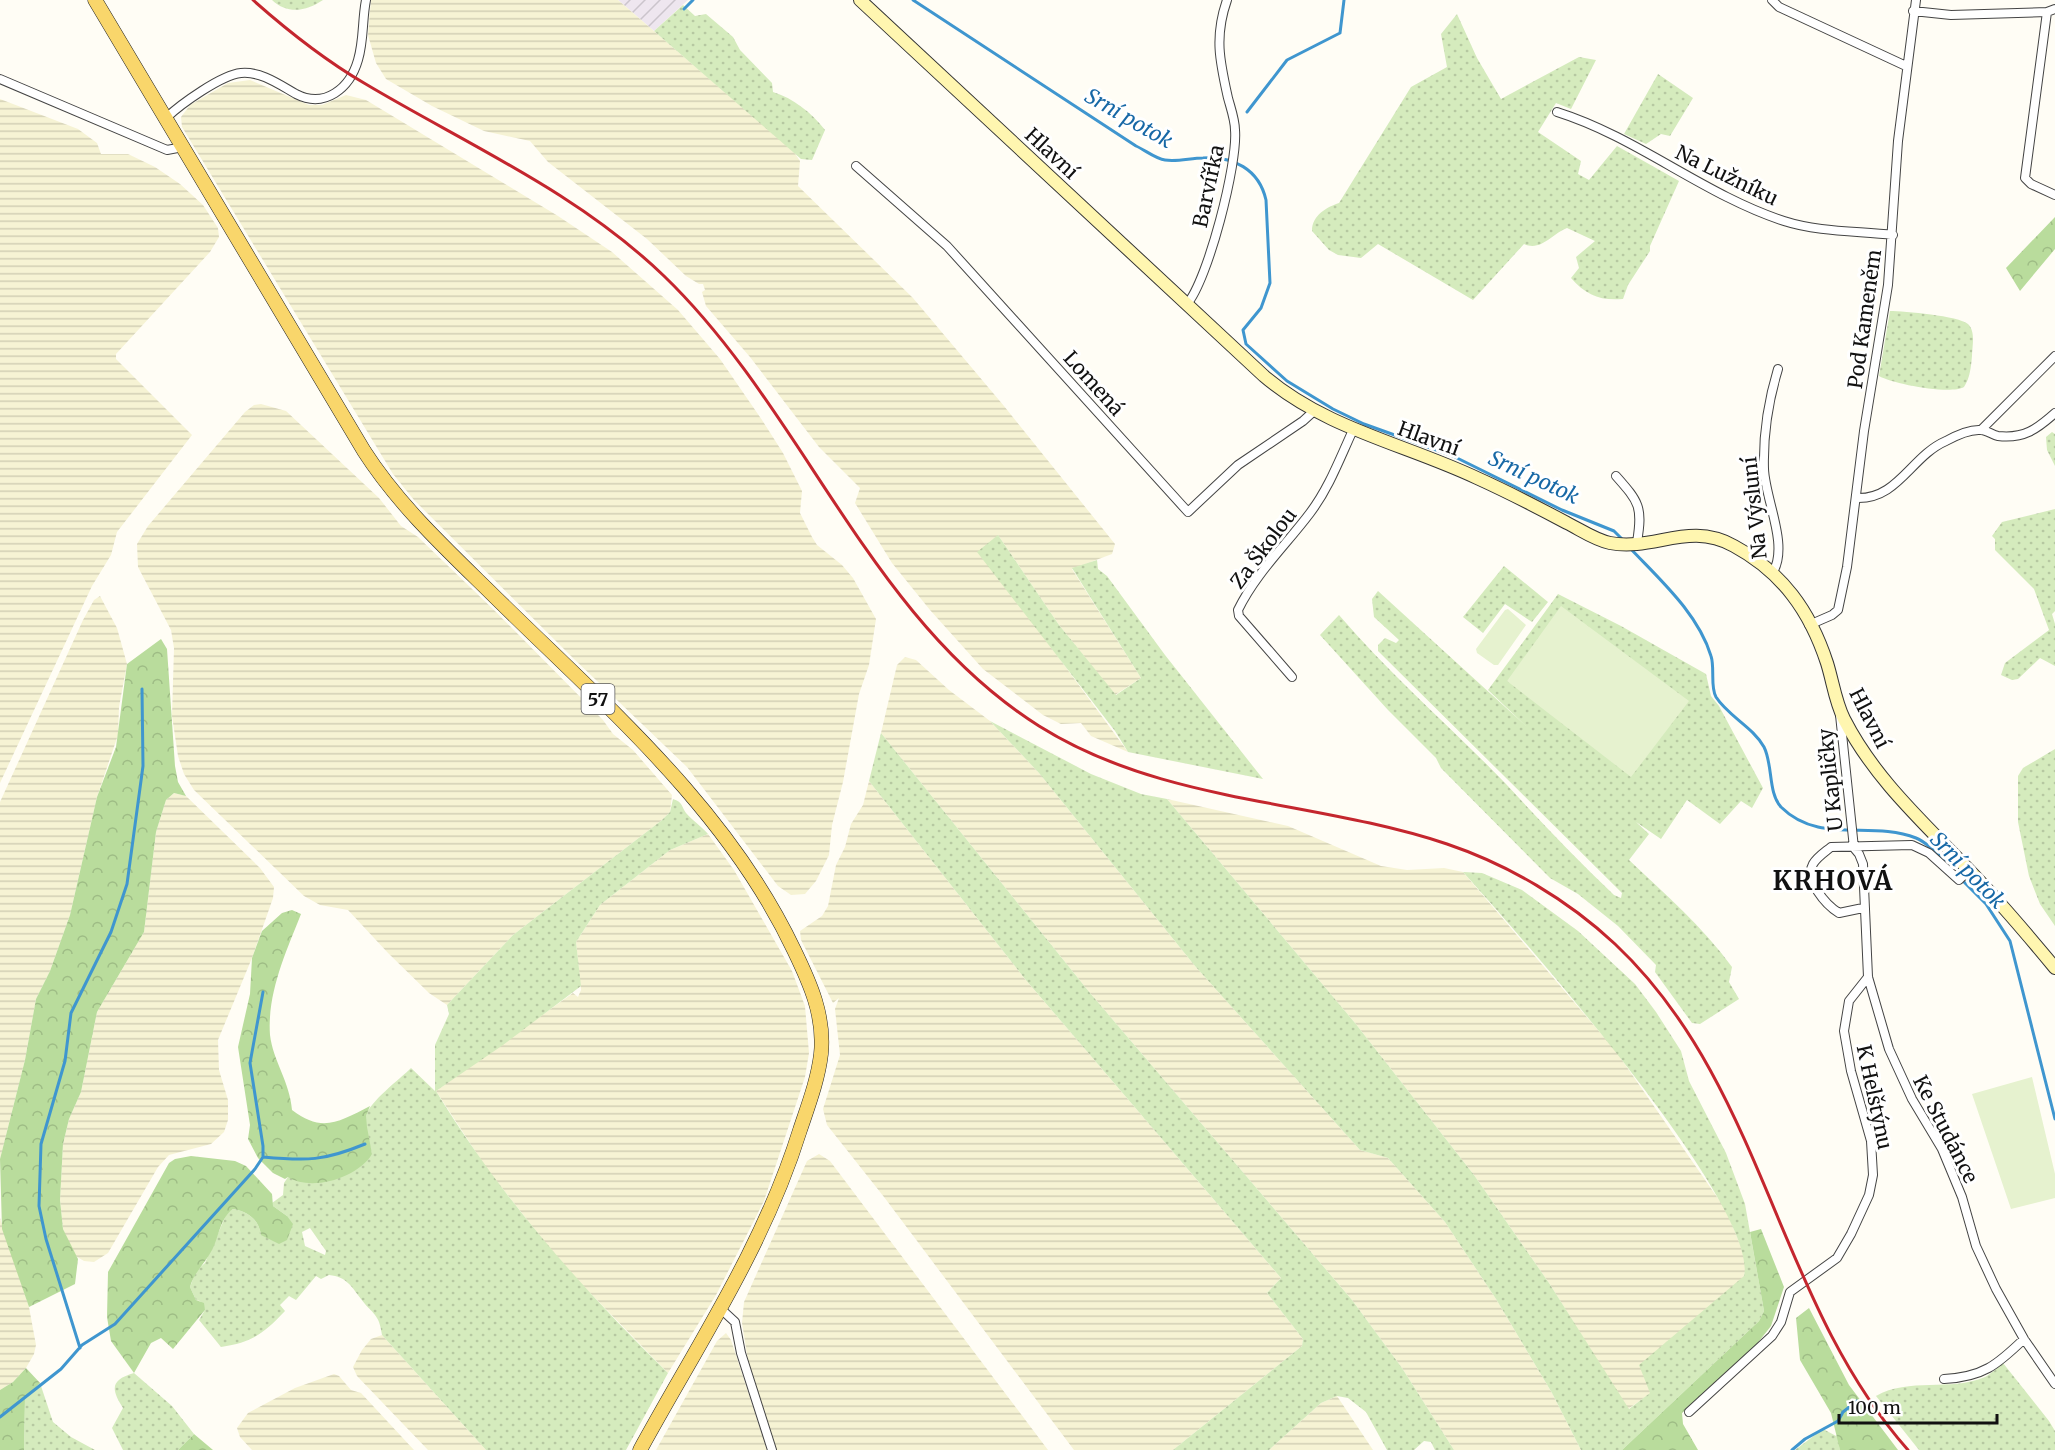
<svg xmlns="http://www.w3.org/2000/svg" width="2055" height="1450" font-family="Merriweather,serif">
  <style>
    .industrial { fill: url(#industrial-furrows) }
    .farmland { fill: url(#farmland-rules) }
    .green { fill: url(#green-dots); fill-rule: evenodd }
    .forest { fill: url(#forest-crowns) }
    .pitch { fill: #e6f2cf }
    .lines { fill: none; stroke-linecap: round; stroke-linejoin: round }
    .stream { stroke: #3f96cf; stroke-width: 3 }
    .street-casing { stroke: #444; stroke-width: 10 }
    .secondary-casing { stroke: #333; stroke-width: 14 }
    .primary-casing { stroke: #222; stroke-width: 15 }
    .street { stroke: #fff; stroke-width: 8 }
    .secondary { stroke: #fff6b0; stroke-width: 12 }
    .primary { stroke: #f9d66b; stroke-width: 14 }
    .rail { stroke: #c4262e; stroke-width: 3 }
    .labels { text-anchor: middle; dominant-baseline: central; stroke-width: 6; stroke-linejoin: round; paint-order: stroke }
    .shield { fill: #fff; stroke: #585858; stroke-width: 1.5 }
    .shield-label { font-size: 18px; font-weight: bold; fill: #111 }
    .street-label { font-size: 20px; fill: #111; stroke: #fff }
    .water-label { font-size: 21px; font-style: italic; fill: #1768a6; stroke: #fff }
    .district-label { font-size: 26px; font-weight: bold; letter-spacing: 1.5px; fill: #111; stroke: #fff }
  </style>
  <defs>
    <pattern id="industrial-furrows" width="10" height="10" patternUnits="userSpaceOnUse" patternTransform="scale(1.5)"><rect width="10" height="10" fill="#eee6ef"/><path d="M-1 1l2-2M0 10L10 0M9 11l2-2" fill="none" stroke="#cbc4cc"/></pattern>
    <pattern id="farmland-rules" width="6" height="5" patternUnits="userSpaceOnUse" patternTransform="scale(1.5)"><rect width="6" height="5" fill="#f6f3d4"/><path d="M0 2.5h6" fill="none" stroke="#d2cfb5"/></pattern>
    <pattern id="green-dots" width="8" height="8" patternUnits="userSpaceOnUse" patternTransform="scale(1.5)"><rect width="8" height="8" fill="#d5ebbd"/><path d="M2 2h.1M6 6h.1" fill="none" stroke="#b6c8a1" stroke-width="1.8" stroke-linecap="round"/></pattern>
    <pattern id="forest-crowns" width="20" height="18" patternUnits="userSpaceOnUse" patternTransform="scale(1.5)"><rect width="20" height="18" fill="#b9dc9c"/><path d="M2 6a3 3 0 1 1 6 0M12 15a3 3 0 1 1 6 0" fill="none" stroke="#9ebc85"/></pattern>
  </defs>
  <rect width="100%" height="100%" fill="#fffdf5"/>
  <path class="industrial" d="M618,0H688L654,31Z"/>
  <path class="farmland" d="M371,0H618L794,152L800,161L798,186L913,298L1004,406L1115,544L1112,554L1072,569L1141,678L1115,695L1059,625L998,535L1034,624L1128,752L1091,736L1081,723L1061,724L1043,715L983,669L930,610L892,563L855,503L860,488L819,447L750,357L706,306L702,292L705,290L703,284H699L686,276L647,239L548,162L530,141L484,131L432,106L386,79L376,63L368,35Z
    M250,80L309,105H322L346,95L366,100L558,216L612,252L678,310L720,359L762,420L783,453L802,491L800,513L812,537L817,545L842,565L853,578L876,619L869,665L859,694L843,782L832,825L829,855L816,881L805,894L791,895L778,886L687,767L574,659L414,500L393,474L182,127L181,117L190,105L228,83Z
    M0,99L78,129L97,143L101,154H128L155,167L180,184L203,205L218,228L219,237L210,252L116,354V359L192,435L117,532L111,555L92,586L0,783Z
    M261,404L286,411L379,498L401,526L418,537L495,611L603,720L613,734L633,750L672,795L670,812L662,820L513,935L447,1005L429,993L388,953L348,910L320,905L304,896L194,790L184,774L178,756L172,716L174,648L171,630L138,567L137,544L148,526L245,412L254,405Z
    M100,596L117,628L127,664L119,707L118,735L97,797L70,915L50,971L36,999L25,1060L0,1159V802L83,620L94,600Z
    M905,657L916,660L949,690L990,721L1039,773L1195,966L1360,1150L1388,1158L1445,1222L1496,1299L1552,1393L1581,1450H1454L1402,1368L1352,1300L1090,993L881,733L897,665Z
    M869,781L1025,979L1281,1278L1267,1293L1303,1339L1302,1346L1173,1450H1074L884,1197L827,1125L823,1109L840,1055L835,1009L839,998L833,1003L801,940L800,931L822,916L828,906L836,865L845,847L851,824L863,805Z
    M174,793L186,796L260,868L274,887L273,898L252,958L218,1040L219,1070L228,1100V1120L224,1132L211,1144L169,1155L158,1167L108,1253L94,1262L84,1261L74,1255L63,1229L60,1200L63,1144L69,1119L81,1092L97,1012L144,932L156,832L166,800Z
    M1167,799L1288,826L1381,866L1407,870L1444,868L1463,872L1615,1050L1726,1210L1744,1254L1746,1267L1744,1276L1651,1393L1628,1409L1549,1283L1474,1175L1355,1023Z
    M708,834L734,870L792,971L805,1006L809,1053L805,1077L764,1201L716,1295L668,1373L563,1265L487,1169L436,1091L573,993L578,997L581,990L576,942L600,905L670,850Z
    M819,1154L830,1161L1048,1450H775L749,1367L742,1323L744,1302L807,1161Z
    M0,1218L29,1307L36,1345L34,1354L26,1368L13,1382L0,1390Z
    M726,1333L731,1340L767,1450H656L717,1341Z
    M382,1335L486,1450H428L357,1376L353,1367L362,1350L371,1339Z
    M334,1374L339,1376L351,1390L361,1393L414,1450H252L240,1437L237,1428L248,1413L295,1388Z
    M1337,1396L1373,1450H1269L1321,1403Z"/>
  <path class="green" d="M272,0H323C307,11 288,15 272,0Z
    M683,5L695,16L706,14L733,37L740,50L772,83L773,92C793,98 812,113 825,130L812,160L801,159L654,31Z
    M1457,14L1477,58L1501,99L1579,57L1596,60L1571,109L1556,103L1538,132L1581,161L1578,174L1589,180L1617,146L1679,181L1650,246V251L1628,285L1623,299C1600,301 1586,295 1571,278L1579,268L1576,257L1595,241L1567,228C1553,233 1541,252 1524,244L1473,300L1378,244L1361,258L1338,255L1329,250L1312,231C1312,215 1327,207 1339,203L1411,87L1447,67L1441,34Z
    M1658,74L1693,98L1670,136L1661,134L1646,144L1624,134Z
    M1890,311C1904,311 1959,316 1968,324C1976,332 1972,346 1972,356C1971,367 1970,378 1964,387C1950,395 1893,384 1879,376Z
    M2052,432L2055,434V466L2047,450L2046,437Z
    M2055,509V611L2052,614L2055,624V666L2040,658L2018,679L2012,680L2001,675L2005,663L2049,630L2034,589L1995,550V539L1992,536L2002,522Z
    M998,535L1059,625L1116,695L1141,678L1072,568L1097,560L1098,569L1107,576L1165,655L1263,779L1128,752L1115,731L977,552Z
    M1504,566L1548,602L1532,622L1505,604L1483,633L1463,617Z
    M1378,591L1526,726L1488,690L1558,594L1621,626L1706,674L1711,696L1719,706L1763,788L1752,808L1741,801L1720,824L1687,800L1661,839L1636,822L1649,834L1629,860C1665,894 1703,927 1732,967L1729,982L1739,999L1700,1024L1692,1023L1655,972L1656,965L1618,926L1578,894L1550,878L1441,768L1436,758L1388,710L1320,635L1339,615C1391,676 1451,727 1506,784C1541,822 1576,859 1614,895L1621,898L1622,893L1378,651V645L1385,638L1396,643L1399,640L1374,617L1372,599Z
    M990,721L1091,774L1141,794L1167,799L1355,1023L1474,1175L1549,1283L1629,1409L1650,1393L1639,1365L1744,1276C1760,1206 1517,932 1463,872L1482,873L1522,890L1578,931L1635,984L1656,1012L1681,1051L1689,1081L1726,1153L1745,1204L1764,1311L1759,1321L1622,1450H1581L1552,1393L1496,1299L1445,1222L1388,1158L1360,1150L1195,966L1039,773Z
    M881,733L1090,993L1352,1300L1402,1368L1454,1450H1435L1431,1442L1424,1441L1414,1450H1387L1366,1412L1348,1398L1337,1396L1321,1403L1269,1450H1173L1302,1346L1303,1339L1267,1293L1281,1278L1025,979L869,781Z
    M2055,749V926L2040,904L2029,876L2018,822V776L2023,768Z
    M673,799C683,802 681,806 686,813C691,819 701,826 708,834L670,850L600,905L576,942L581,986L503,1045L436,1091C500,1196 580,1287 668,1373L626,1450H486L382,1335C379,1313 373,1315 361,1299C351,1286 347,1277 329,1275L321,1279L316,1276L296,1300L289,1296L280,1305L285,1311C263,1334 253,1342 221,1347L199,1320L205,1310L200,1301L196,1300L190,1287L196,1271L205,1263L227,1213L233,1209C249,1212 259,1220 261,1235L287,1216L273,1206L272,1203L283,1195L284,1183L288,1177L372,1154C369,1142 365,1128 366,1116C369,1102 400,1079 411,1068L435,1091V1045L449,1014L447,1005L513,935L662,820L670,812ZM310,1228L326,1251L325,1255L305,1246L302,1232Z
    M2003,1363L2049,1421L2055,1431V1450H1919L1876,1396C1909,1377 1950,1392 1985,1377C1991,1374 1998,1367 2003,1363Z
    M134,1373L172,1406L194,1434L178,1450H123L112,1428L123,1408C111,1389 110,1380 134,1373Z
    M40,1383L53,1422L71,1437L95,1450H24L25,1398Z
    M1823,1429L1838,1437L1840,1450H1795Z"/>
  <path class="forest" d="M2055,217V249L2020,291L2006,268Z
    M161,639L167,649L175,766L178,782L186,796L174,793L166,800L156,832L144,932L97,1012L81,1092L69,1119L63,1144L60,1200L63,1229L78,1259L75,1284L29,1307L2,1229L0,1159L25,1060L36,999L50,971L70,915L97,797L116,747L127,664Z
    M292,910L301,914C286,952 267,993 270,1035C273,1061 290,1082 292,1110C322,1133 339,1122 370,1106L366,1116L367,1127L372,1154C358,1178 311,1192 288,1177L285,1179L273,1173L258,1158L248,1139L250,1125L238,1047L250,994L252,958L262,931L282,913Z
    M191,1156L235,1161L246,1166L272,1194L273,1206L287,1216L293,1224L287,1240L279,1244L261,1235C259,1220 249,1212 233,1209C220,1218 219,1237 212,1250C205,1264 194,1272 190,1287L196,1300L204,1303L205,1310L173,1349L161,1338L151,1343L134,1373L111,1341L107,1317L108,1272L169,1163L175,1159Z
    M1761,1229L1784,1287L1771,1326L1756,1345L1682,1413L1683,1424L1698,1450H1622L1759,1321L1764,1311L1750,1232Z
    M1809,1308L1849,1385L1898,1450H1840L1831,1413L1800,1360L1796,1318Z
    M26,1368L40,1383L25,1398L24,1450H0V1390L13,1382Z
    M194,1434L213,1450H178Z"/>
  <path class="pitch" d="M1561,606L1689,701L1631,777L1507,681Z
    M1508,609L1526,625L1498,665H1494L1477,653L1476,649L1505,610Z
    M2032,1077L2055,1174V1198L2011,1209L1972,1094Z"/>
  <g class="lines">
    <path class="stream" d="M913,0L1136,146C1145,150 1156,159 1165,160C1177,162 1191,158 1203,158C1233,156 1259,169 1266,200L1270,283L1261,308L1243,330L1246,344L1287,381L1333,409L1364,424L1453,456L1562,510L1614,531L1623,540
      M684,9L693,0
      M1247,112L1287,60L1340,33L1344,0
      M1629,547C1659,579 1698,613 1711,656C1715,668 1710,687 1716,697C1728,716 1753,727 1764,747C1773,765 1768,793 1781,807C1819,845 1871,820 1916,838C1928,843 1939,855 1947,864
      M1962,880L1986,904L2010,941L2055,1119
      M263,1157C307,1161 324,1161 365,1144
      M80,1348L46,1239L39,1206L41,1144L65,1061L71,1013L111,932L127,884L143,766L142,689
      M0,1417L61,1369L82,1345L115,1324L255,1169L263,1157V1146L250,1063L263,992
      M1792,1450L1805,1439L1838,1421L1843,1412L1857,1401"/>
    <defs>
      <path id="street" d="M1772,0L1779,7L1906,66
        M1913,11L1951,15L2047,12L2055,9
        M2047,12L2025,178L2031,184L2055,195
        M0,79L167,150L183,147
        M1557,112C1637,137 1704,195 1784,221C1818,232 1857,231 1893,235
        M166,118C181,104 221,75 241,73C261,71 280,85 296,94C325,109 350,88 358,60C364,40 362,20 366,0
        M856,166L947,246L1188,512L1238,465L1303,421L1314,411
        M1187,304C1208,280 1238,163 1235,130C1235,120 1231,109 1228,98C1220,62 1214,37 1227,0
        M1981,430L2055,356
        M1616,476C1639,502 1643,507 1637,542
        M1856,498C1898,500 1911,456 1946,441C1955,436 1970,429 1981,430C1987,430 1992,435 1998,436C2024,439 2037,429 2055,413
        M1773,572C1789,545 1765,499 1764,469C1763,434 1768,402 1778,369
        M1809,625L1832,615L1838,610L1847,567L1864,431L1888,285L1898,141L1916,0
        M1292,677L1239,616L1238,610C1256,573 1286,545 1310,513C1329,488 1340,458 1353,430
        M1840,715L1854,848L1859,854L1863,864L1868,977L1889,1049L1912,1099L1942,1149L1962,1197L1976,1246L1996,1289L2024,1339L2055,1384
        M1863,908L1839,913C1826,905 1804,880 1813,864C1817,857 1825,852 1831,847L1912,845L1929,853L1959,880L1969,870
        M722,1310L735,1322L741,1353L772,1450
        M1944,1379C1983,1377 1997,1365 2024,1339
        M1689,1412L1772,1336L1781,1322L1790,1292L1837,1258L1851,1234L1869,1195L1873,1175L1871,1141L1851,1071L1844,1031L1849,1001L1868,977"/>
      <path id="secondary" d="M860,0L1264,376C1326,429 1405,444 1477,478C1508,492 1537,507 1567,523C1581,530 1595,540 1610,543C1655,551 1689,521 1734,546C1782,572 1810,611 1827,663C1833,682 1835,701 1844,719C1874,778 1923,822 1968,869C1999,901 2027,934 2055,968"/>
      <path id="primary" d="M95,0L364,451C398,504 444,547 489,591C600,701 726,806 794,950C810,983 825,1016 821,1054C818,1080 808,1106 800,1130C764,1246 698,1344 640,1450"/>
    </defs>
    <use href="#street" class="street-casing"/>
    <use href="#secondary" class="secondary-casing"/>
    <use href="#primary" class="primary-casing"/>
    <use href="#street" class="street"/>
    <use href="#secondary" class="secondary"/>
    <use href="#primary" class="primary"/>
    <path class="rail" d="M253,0C288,31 323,59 364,83C466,144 577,192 664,276C805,412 869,619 1039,726C1163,804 1312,799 1447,844C1509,865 1568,900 1615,944C1765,1085 1775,1300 1908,1450"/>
  </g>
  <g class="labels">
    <rect class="shield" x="581.5" y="684" width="33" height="30" rx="4.5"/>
    <g class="shield-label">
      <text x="598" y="699">57</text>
    </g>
    <g class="street-label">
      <text transform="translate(1052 153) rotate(43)">Hlavní</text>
      <text transform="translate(1727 175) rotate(26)">Na Lužníku</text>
      <text transform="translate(1208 186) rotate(-78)">Barvířka</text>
      <text transform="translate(1864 319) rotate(-82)">Pod Kameněm</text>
      <text transform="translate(1094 383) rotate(48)">Lomená</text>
      <text transform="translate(1429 438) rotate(20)">Hlavní</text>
      <text transform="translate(1754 508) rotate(-96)">Na Výsluní</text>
      <text transform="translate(1263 548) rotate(-53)">Za Školou</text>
      <text transform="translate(1870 718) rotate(63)">Hlavní</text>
      <text transform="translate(1830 780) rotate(-96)">U Kapličky</text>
      <text transform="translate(1875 1097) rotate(78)">K Helštýnu</text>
      <text transform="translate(1946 1129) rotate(63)">Ke Studánce</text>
    </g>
    <g class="water-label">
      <text transform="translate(1129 118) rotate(30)">Srní potok</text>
      <text transform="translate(1534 477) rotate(25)">Srní potok</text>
      <text transform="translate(1968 870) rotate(46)">Srní potok</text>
    </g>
    <g class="district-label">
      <text x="1833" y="880">KRHOVÁ</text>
    </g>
  </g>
  <path d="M1839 1414v9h158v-9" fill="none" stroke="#111111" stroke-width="3"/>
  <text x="1848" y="1414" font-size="18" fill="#111111" stroke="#ffffff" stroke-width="4.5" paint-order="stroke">100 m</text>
</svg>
